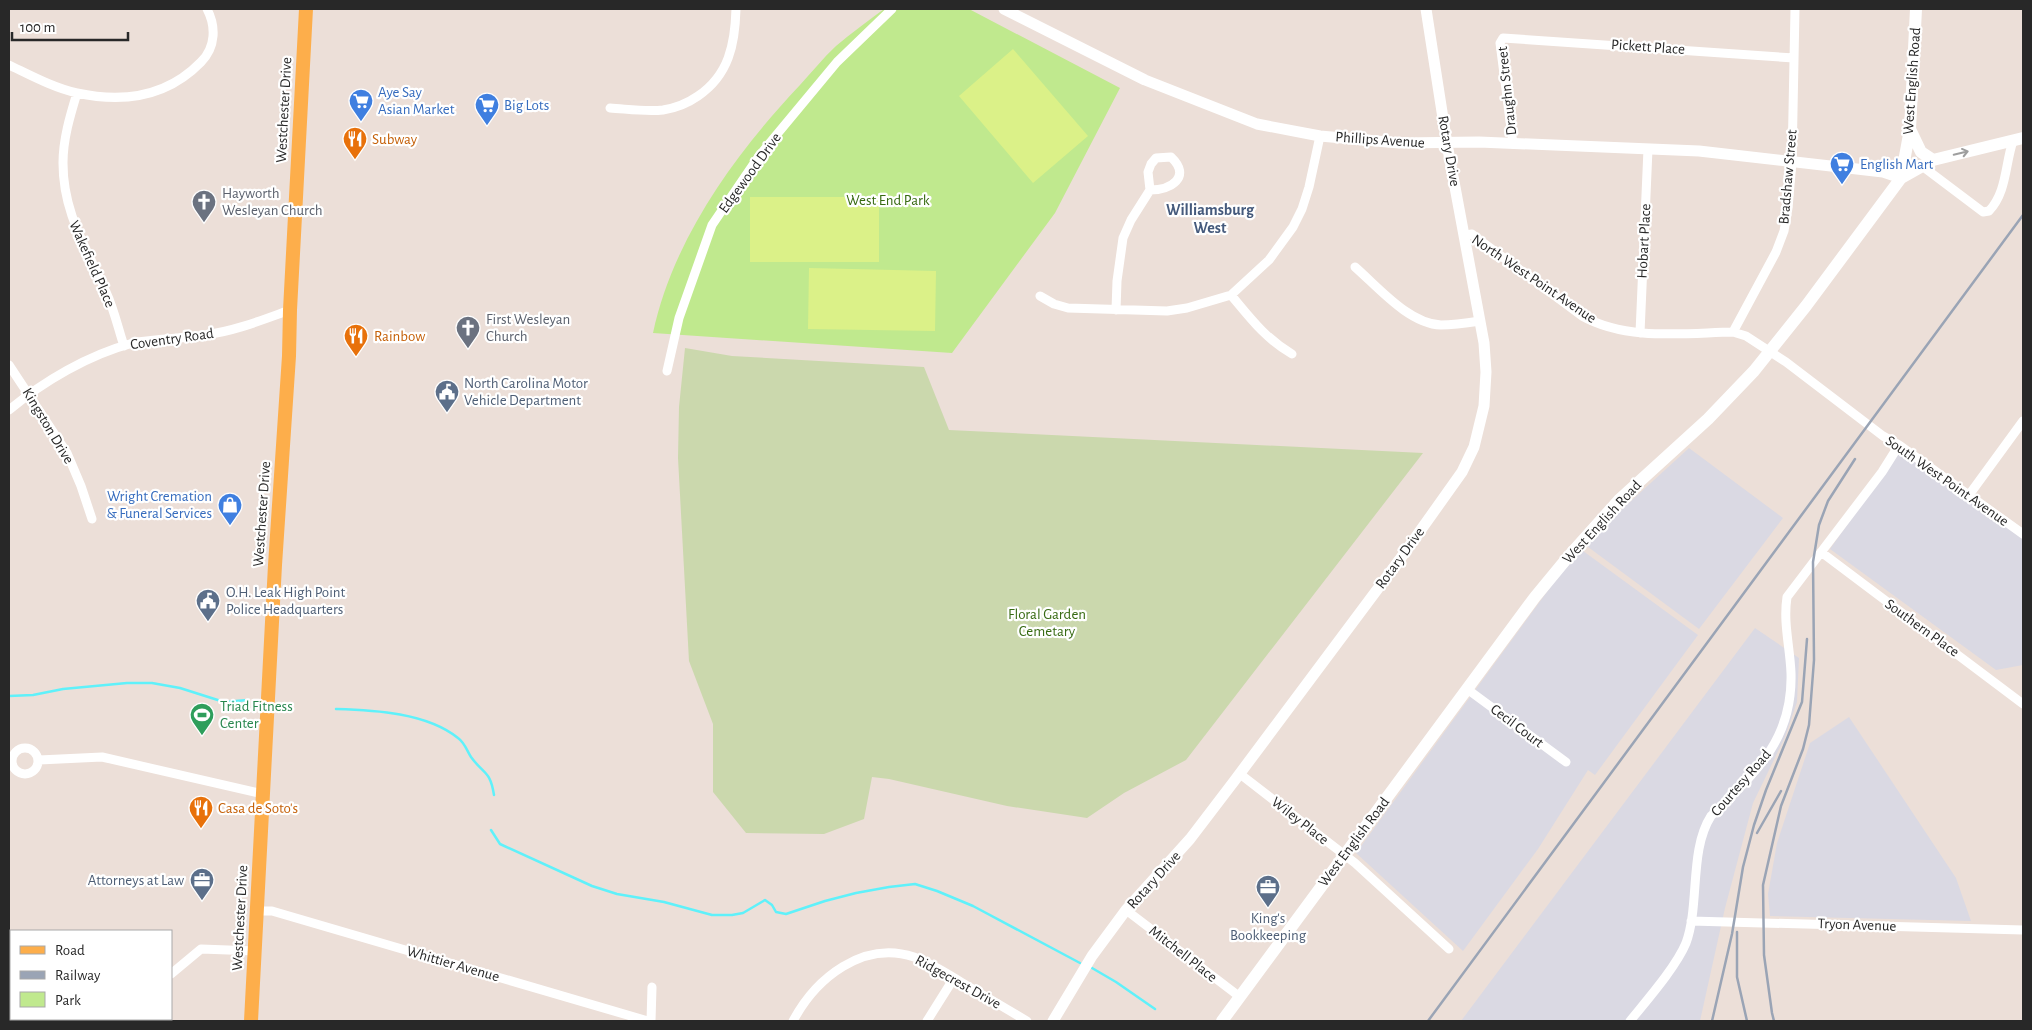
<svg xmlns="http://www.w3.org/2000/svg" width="2032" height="1030" font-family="'Alegreya Sans',sans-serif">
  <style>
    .industrial { fill: #dad9e3 }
    .green { fill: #c0e98e }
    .cemetery { fill: #cbd8ad }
    .pitch { fill: #dbf188 }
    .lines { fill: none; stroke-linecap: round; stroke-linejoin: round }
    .stream { stroke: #5ff1fa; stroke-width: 2.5 }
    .minor { stroke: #fff; stroke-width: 9 }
    .tertiary { stroke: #fff; stroke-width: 11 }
    .secondary { stroke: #fff; stroke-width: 12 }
    .primary { stroke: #fdae4b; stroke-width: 14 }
    .rail { stroke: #9aa4b5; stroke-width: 2.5 }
    .oneway { stroke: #9e9e9e }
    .labels { text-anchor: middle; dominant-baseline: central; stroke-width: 4.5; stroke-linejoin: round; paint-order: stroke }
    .street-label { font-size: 15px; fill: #282828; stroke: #fff }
    .shop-label { font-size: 15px; fill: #366cbe; stroke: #fff; text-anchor: start }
    .food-label { font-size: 15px; fill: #c56008; stroke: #fff; text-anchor: start }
    .worship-label { font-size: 15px; fill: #5b616d; stroke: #fff; text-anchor: start }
    .park-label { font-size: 15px; fill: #376a12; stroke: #fff }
    .service-label { font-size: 15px; fill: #4e5e75; stroke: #fff; text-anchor: start }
    .leisure-label { font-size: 15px; fill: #27864d; stroke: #fff; text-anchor: start }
    .neighbourhood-label { font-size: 16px; font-weight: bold; fill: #455a7c; stroke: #fff }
  </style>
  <rect width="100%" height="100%" fill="#ecdfd8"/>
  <path class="industrial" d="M1689,448L1783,518L1699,629L1584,544Z
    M1899,451L2023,539V665L1996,670L1830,549Z
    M1579,548L1698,635L1595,775L1588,770L1538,849L1463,951L1356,853Z
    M1755,628L1799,658L1797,702L1785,737L1753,803L1725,908L1700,1021H1461Z
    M1849,717L1956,878L1971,921L1770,916L1768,894L1777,843L1810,743Z"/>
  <path class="green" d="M884,9H969L1120,88L1055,213L952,353L653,333C673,239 735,154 800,85C812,72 823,58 836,46C851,33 868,21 884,9Z"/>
  <path class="cemetery" d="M685,348L732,356L924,367L949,430L1423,453L1186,760L1124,793L1087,818L1007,806L889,779L872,777L864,819L824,834L746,833L713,792V724L689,661L678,458L679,407Z"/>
  <path class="pitch" d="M1013,49L1088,136L1033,183L959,96Z
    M750,197H879V262H750Z
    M809,268L936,271L935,331L808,329Z"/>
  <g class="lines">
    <path class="stream" d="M9,696L33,695L63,689L127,683H152L180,688L224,702L248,700
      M336,709C375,710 427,713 458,738C465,743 467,751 471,757C484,775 490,770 494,795
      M491,830L500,844L592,886L617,894L664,902L712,915H732L743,913L765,900L772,905L776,912L786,914L825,901L856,893L889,887L915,884L937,891L973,906L1080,963
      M1092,968L1116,982L1155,1009"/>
    <path class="minor" d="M9,65C30,75 54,88 77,93C123,103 167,97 201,62C216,47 216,26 207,9
      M77,93C70,116 63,139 63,163C63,214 87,248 106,292C114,309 118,328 124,346
      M610,108C627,109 646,112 663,110C676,108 688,103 698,96C729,75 735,44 736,9
      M1513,144L1500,43L1503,38L1794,58
      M1922,166L1983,212L1989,211C2007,192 2005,164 2013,141
      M1465,235L1472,234L1481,241L1582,316C1627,341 1684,333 1733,332L1746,336L1786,362L1883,436L1899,445L2023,534
      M1355,267C1378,287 1409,324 1441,325C1454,325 1467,323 1480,321
      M1231,295C1251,319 1265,338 1292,354
      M1040,296L1054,304L1068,308L1167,311L1187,308L1231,295L1269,260L1293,227L1302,209L1309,187L1320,136
      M1116,310L1117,281L1123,238L1131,220L1150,190L1148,172L1151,164L1156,158L1171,157C1192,177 1171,190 1150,190
      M1733,332L1776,252L1784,231L1788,208L1792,162L1795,9
      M1640,333L1648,149
      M9,365L67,453L81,486L92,519
      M667,371L679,318L712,225L759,156L837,62L892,9
      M9,410C44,381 88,355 133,343C156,338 182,339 205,335C235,331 262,320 290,310
      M1969,495L2023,421
      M1821,552L2023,704
      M1467,689L1566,762
      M12 761a13 13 0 1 1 26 0a13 13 0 1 1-26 0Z
      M39,760L102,757L263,794
      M1240,774L1355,863L1449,949
      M1126,910L1240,997
      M257,911H272L648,1021
      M1691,921L2023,930
      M9,970H11
      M171,974L201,949L255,951
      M651,1021L652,987
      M793,1021C816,978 863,940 914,957C931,963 946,973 961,982C983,995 1005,1008 1027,1021
      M927,1021L954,978
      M1630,1021C1647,1000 1676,967 1686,943C1700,905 1689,850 1711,816C1755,773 1793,740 1791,673C1790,647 1783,623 1787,597L1882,472L1899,445"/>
    <path class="tertiary" d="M1004,9L1145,80L1257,124L1320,136L1399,143L1479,142L1699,151L1883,172L1901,178
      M1053,1021L1092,956L1126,910L1190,839L1235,780L1403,555L1462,472L1474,447L1484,406L1486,372L1484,343L1447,144L1426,9"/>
    <path class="secondary" d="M1910,129L1921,152L1933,160
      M1901,178L1933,160L2023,138
      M1222,1021L1535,597L1568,557L1619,500L1708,419L1754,371L1806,306L1901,178L1910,129L1916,9"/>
    <path class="primary" d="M251,1021L275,565L289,356L290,310L306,9"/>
    <path class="rail" d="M1757,833L1781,791
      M1737,932V977L1747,1021
      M1428,1021L2023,215
      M1712,1021L1732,934L1743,867L1754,825L1766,790L1802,702L1807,639
      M1774,1021L1772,1013L1764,955L1763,885L1781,806L1803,749L1809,725L1814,660L1813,562L1819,525L1828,501L1855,459"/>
  </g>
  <defs><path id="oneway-shaft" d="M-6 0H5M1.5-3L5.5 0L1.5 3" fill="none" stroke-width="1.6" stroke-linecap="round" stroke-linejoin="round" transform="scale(1.25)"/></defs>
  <use class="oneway" href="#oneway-shaft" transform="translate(1961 153) rotate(-13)"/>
  <defs>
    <symbol id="supermarket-pin" viewBox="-11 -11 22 30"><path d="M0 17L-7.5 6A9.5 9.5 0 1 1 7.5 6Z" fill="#3f7fe0" stroke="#fff"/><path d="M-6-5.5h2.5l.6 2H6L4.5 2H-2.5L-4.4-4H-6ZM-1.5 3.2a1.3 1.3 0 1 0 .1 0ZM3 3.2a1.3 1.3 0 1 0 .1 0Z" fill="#fff"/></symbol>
    <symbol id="restaurant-pin" viewBox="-11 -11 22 30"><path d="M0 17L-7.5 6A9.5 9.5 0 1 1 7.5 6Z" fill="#e8710a" stroke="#fff"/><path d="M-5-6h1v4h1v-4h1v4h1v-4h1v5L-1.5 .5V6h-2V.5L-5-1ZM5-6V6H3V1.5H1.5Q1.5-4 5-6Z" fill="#fff"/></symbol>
    <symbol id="church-pin" viewBox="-11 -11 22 30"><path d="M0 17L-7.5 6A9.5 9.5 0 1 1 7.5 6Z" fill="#6b7280" stroke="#fff"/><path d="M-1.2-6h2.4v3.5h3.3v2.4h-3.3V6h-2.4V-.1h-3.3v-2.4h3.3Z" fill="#fff"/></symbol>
    <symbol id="civic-pin" viewBox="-11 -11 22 30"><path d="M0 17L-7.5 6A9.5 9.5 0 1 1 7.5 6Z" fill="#5c6f8a" stroke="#fff"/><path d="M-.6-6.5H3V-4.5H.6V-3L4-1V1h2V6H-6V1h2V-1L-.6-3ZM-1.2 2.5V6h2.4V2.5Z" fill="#fff"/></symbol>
    <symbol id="shop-pin" viewBox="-11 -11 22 30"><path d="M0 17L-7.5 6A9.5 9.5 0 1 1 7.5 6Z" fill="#3f7fe0" stroke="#fff"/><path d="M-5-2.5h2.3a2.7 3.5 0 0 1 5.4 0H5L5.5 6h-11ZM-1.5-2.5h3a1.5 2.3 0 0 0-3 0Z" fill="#fff"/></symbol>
    <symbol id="stadium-pin" viewBox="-11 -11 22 30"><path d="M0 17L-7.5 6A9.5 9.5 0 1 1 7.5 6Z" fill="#2e9e5b" stroke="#fff"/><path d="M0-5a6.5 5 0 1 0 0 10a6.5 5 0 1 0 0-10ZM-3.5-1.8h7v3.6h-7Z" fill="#fff"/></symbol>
    <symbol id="office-pin" viewBox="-11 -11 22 30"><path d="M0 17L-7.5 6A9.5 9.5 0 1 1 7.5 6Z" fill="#5c6f8a" stroke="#fff"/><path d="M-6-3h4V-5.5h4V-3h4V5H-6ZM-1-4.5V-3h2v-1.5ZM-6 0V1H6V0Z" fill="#fff"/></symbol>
  </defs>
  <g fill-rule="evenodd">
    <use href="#supermarket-pin" x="347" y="87" width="28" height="38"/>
    <use href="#supermarket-pin" x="473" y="91" width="28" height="38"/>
    <use href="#restaurant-pin" x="341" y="125" width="28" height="38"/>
    <use href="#supermarket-pin" x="1828" y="150" width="28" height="38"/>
    <use href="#church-pin" x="190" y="188" width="28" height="38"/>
    <use href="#church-pin" x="454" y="314" width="28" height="38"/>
    <use href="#restaurant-pin" x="342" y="322" width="28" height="38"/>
    <use href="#civic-pin" x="433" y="378" width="28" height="38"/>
    <use href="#shop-pin" x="216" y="491" width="28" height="38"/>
    <use href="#civic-pin" x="194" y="587" width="28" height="38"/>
    <use href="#stadium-pin" x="188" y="701" width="28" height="38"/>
    <use href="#restaurant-pin" x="187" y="794" width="28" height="38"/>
    <use href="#office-pin" x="188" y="866" width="28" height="38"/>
    <use href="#office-pin" x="1254" y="873" width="28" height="38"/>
  </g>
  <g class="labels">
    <g class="street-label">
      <text transform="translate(1648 47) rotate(4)">Pickett Place</text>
      <text transform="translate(1912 81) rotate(-86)">West English Road</text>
      <text transform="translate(1507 91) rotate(-96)">Draughn Street</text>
      <text transform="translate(284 110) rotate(-87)">Westchester Drive</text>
      <text transform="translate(1380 140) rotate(4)">Phillips Avenue</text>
      <text transform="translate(1449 151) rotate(80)">Rotary Drive</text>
      <text transform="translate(750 173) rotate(-54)">Edgewood Drive</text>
      <text transform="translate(1788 177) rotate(-85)">Bradshaw Street</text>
      <text transform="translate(1644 241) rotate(-87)">Hobart Place</text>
      <text transform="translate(92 264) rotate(66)">Wakefield Place</text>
      <text transform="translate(1534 279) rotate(34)">North West Point Avenue</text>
      <text transform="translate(172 339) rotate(-8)">Coventry Road</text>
      <text transform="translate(48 426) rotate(59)">Kingston Drive</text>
      <text transform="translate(1947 481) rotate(35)">South West Point Avenue</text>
      <text transform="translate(262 514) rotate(-86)">Westchester Drive</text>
      <text transform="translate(1602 522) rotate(-47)">West English Road</text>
      <text transform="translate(1400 558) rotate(-54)">Rotary Drive</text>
      <text transform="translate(1922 628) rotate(36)">Southern Place</text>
      <text transform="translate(1517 726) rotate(37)">Cecil Court</text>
      <text transform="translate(1741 783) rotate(-49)">Courtesy Road</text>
      <text transform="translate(1300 821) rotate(38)">Wiley Place</text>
      <text transform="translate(1354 842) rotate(-53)">West English Road</text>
      <text transform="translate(1154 880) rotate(-48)">Rotary Drive</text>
      <text transform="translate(240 918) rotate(-87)">Westchester Drive</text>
      <text transform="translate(1857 925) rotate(2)">Tryon Avenue</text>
      <text transform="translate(1183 954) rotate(38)">Mitchell Place</text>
      <text transform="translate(453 964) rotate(16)">Whittier Avenue</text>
      <text transform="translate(958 982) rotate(29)">Ridgecrest Drive</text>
    </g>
    <g class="shop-label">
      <text x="378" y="92">Aye Say<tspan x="378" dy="17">Asian Market</tspan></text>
      <text x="504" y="105">Big Lots</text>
      <text x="1860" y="164">English Mart</text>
      <text x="212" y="496" text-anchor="end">Wright Cremation<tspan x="212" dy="17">&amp; Funeral Services</tspan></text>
    </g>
    <g class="food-label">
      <text x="372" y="139">Subway</text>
      <text x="374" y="336">Rainbow</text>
      <text x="218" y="808">Casa de Soto's</text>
    </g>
    <g class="worship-label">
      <text x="222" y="193">Hayworth<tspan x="222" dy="17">Wesleyan Church</tspan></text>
      <text x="486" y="319">First Wesleyan<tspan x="486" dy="17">Church</tspan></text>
    </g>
    <g class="park-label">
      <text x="888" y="200">West End Park</text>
      <text x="1047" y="614">Floral Garden<tspan x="1047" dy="17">Cemetary</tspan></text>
    </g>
    <g class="service-label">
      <text x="464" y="383">North Carolina Motor<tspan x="464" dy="17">Vehicle Department</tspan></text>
      <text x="226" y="592">O.H. Leak High Point<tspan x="226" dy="17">Police Headquarters</tspan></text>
      <text x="184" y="880" text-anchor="end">Attorneys at Law</text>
      <text x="1268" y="918" text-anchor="middle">King's<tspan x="1268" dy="17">Bookkeeping</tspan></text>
    </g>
    <g class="leisure-label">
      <text x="220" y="706">Triad Fitness<tspan x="220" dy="17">Center</tspan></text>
    </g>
    <g class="neighbourhood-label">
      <text x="1210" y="210">Williamsburg<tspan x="1210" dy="18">West</tspan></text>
    </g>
  </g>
  <rect width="2032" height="1030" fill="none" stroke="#282828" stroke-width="20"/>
  <rect x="10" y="930" width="162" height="90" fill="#ffffff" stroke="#a9a9a9"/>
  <rect x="20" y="946" width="25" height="8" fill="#fdae4b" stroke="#a9a9a9"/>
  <text x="55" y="955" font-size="15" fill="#282828">Road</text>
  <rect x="20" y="971" width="25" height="8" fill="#9aa4b5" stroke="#a9a9a9"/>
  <text x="55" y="980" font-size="15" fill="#282828">Railway</text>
  <rect x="20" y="992" width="25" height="15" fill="#c0e98e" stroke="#a9a9a9"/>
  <text x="55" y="1005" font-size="15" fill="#282828">Park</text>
  <path d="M12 32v8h116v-8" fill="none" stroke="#282828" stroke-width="2.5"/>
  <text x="20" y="32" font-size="15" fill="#282828" stroke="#ffffff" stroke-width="4" paint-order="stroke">100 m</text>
</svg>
